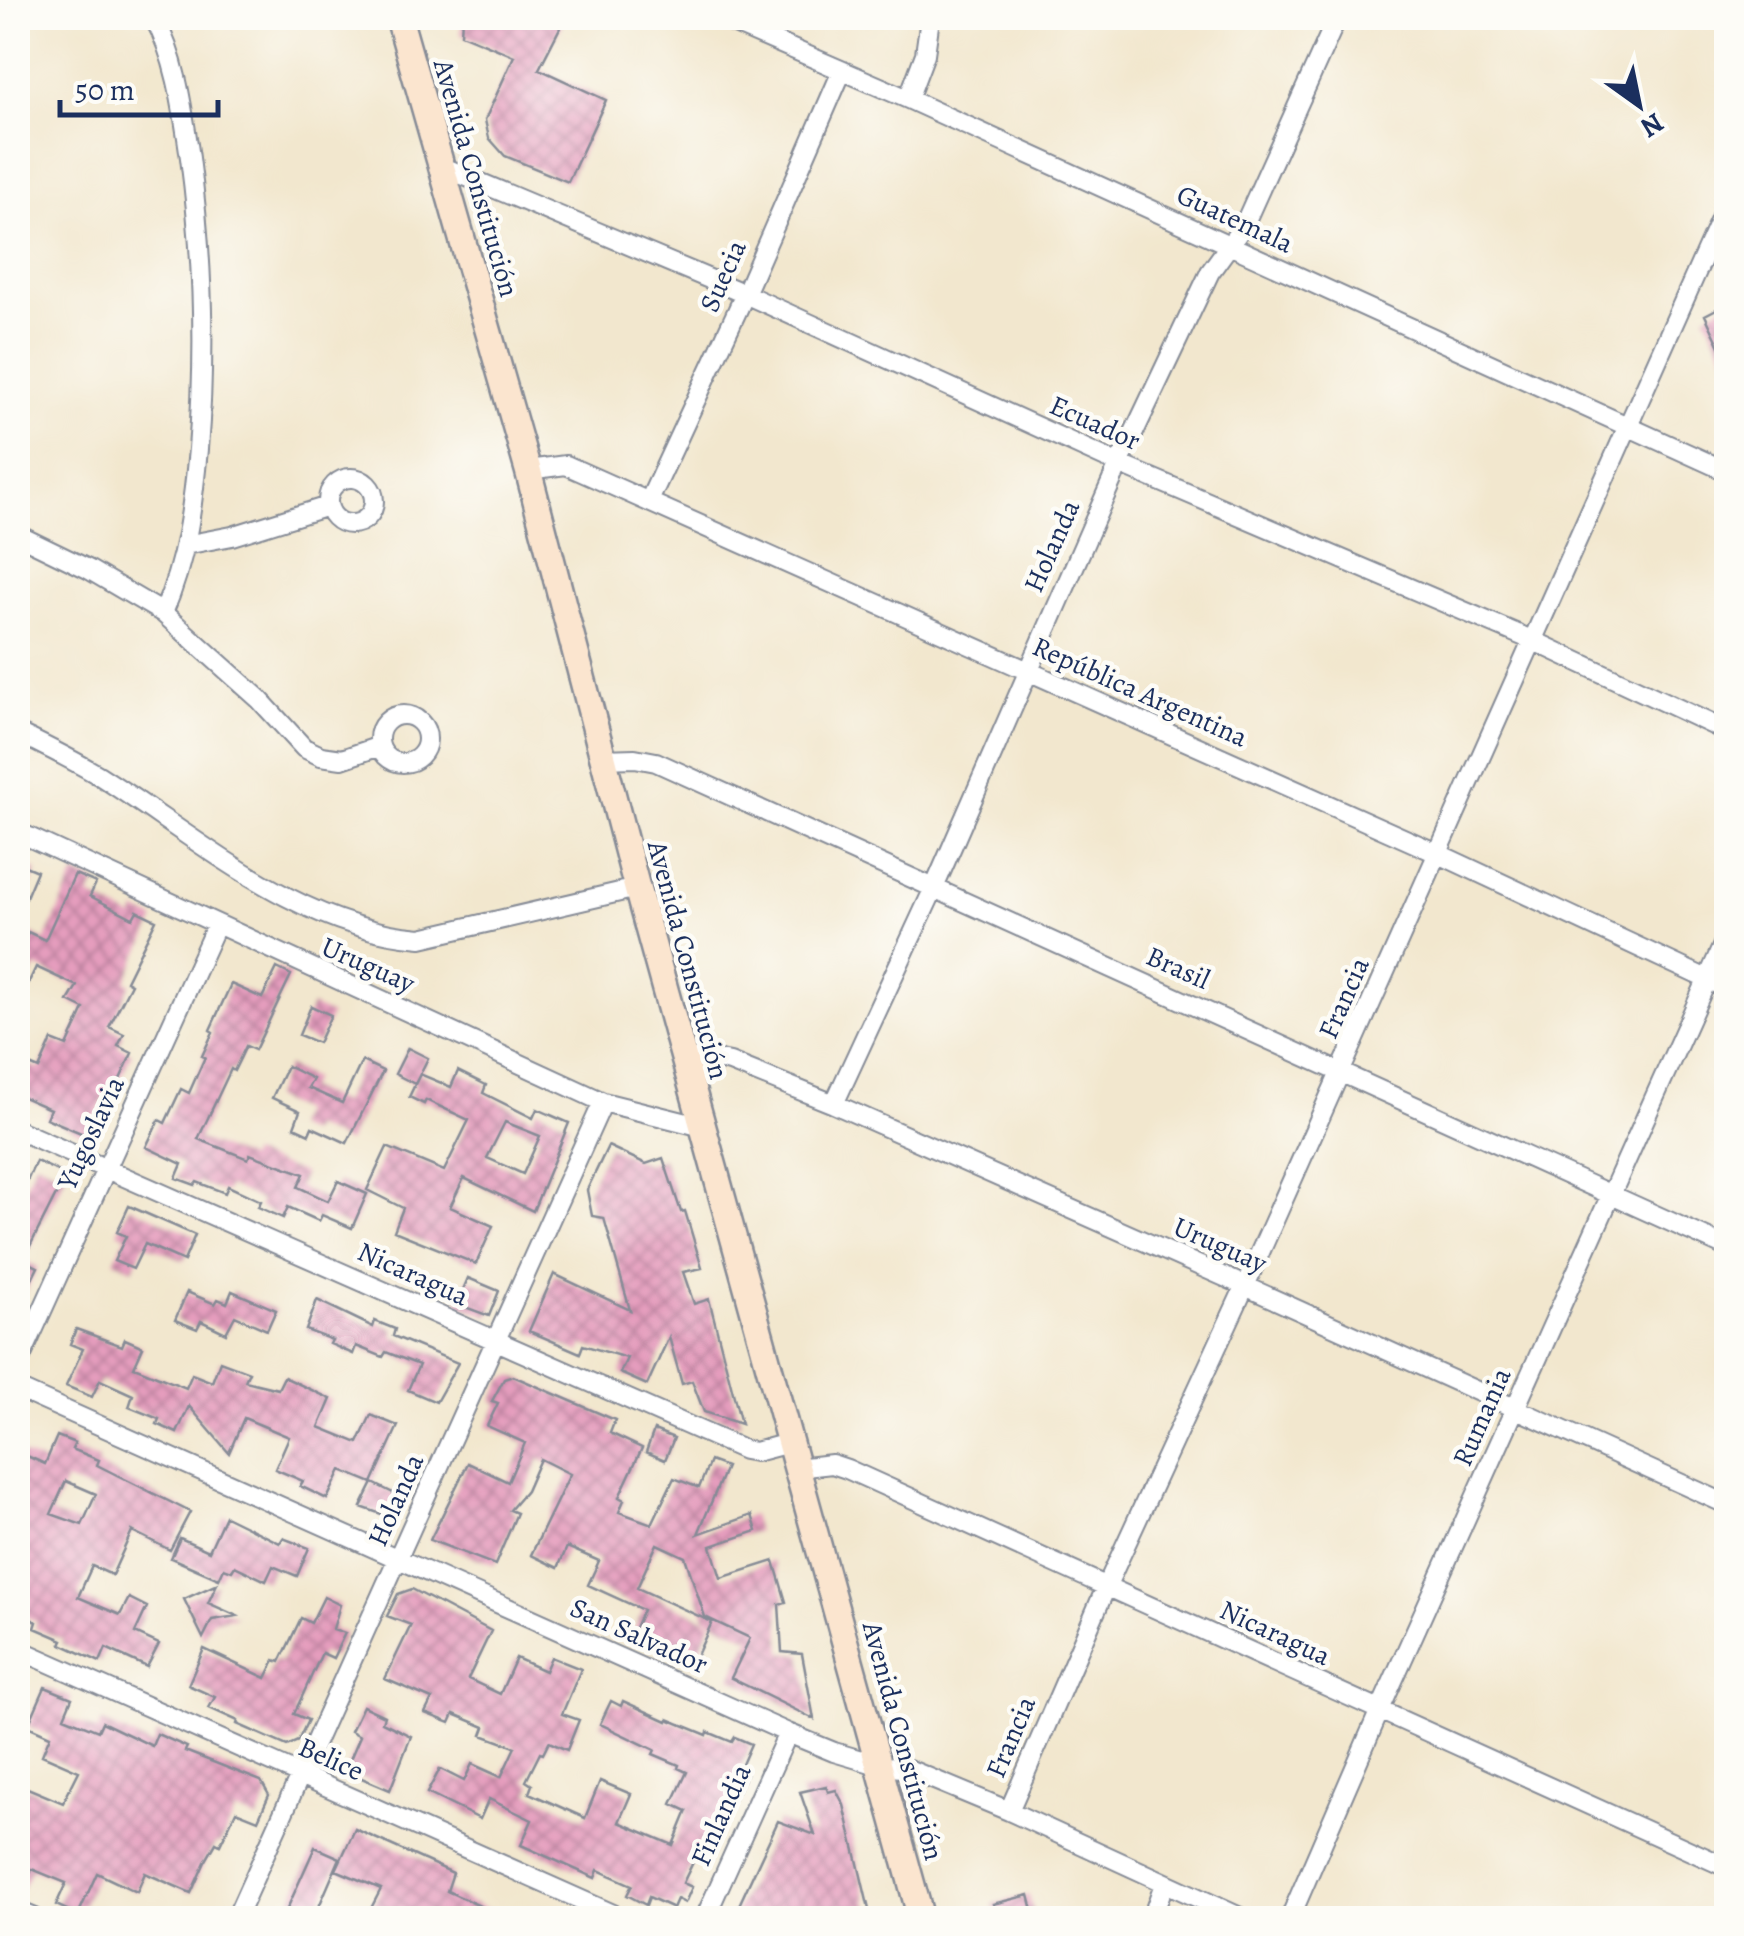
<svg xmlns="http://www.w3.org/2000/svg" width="1744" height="1936" font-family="Alegreya,serif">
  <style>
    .building { fill: url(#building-cross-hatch); fill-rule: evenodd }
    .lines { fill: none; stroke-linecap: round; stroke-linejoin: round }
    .minor-casing { stroke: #868b96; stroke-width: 22 }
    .secondary-casing { stroke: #868b96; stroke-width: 30 }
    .minor { stroke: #fff; stroke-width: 18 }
    .secondary { stroke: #fbe5cf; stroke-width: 25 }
    .labels { text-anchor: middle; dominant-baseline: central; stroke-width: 9; stroke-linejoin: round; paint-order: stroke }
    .street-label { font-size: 28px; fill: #1b2f5e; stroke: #fdfcf7 }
  </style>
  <defs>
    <pattern id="building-cross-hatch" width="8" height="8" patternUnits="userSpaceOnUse" patternTransform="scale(2.5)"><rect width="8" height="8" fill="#e59dbd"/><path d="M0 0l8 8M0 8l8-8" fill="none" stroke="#b9809d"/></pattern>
  </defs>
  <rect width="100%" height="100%" fill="#fdfcf7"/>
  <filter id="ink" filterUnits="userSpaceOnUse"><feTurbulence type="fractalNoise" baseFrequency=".01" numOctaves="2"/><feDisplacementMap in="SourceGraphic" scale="20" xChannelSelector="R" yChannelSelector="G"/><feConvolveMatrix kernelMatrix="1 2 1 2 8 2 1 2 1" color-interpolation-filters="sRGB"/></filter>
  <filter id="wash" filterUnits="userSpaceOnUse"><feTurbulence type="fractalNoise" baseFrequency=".0048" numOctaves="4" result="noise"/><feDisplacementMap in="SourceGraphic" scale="40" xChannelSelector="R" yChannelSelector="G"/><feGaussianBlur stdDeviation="2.25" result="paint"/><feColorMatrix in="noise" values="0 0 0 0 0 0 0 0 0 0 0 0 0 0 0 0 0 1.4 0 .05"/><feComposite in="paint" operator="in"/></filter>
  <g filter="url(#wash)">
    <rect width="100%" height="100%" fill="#f2e7ce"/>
    <g id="blocks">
      <path class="building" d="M462,18H565L539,69L606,100L568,182L505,156L489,138L485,120L514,56L461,34Z
        M1726,304V359L1705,315Z
        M18,863L37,871L18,916Z
        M75,874L96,883L90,896L133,918L137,911L156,920L126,981L131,984L109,1027L124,1034L118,1046L132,1053L111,1099L105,1097L88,1136L46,1118L50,1109L18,1095V1060L39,1069L52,1040L67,1046L84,1009L68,1001L77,986L36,967L18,1005V957L28,932L45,940Z
        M277,968L291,975L255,1050L246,1046L234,1071L231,1069L198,1139L248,1159L250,1154L304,1174L298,1187L328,1201L338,1181L367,1194L352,1228L322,1215L319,1221L288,1207L283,1218L258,1207L261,1201L228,1186L225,1193L197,1182L195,1185L176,1178L182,1164L146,1147L159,1120L165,1123L181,1089L189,1093L205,1057L202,1056L213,1032L210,1030L231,984L262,998Z
        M311,1006L331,1015L318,1043L299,1035Z
        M408,1048L428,1058L415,1084L395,1074Z
        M362,1061L383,1071L347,1143L312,1127L309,1134L294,1127L300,1111L272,1098L287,1066L313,1079L308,1088L342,1103Z
        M458,1071L486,1085L483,1093L533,1118L537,1109L569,1123L533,1211L464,1178L450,1207L493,1226L476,1264L394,1231L403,1208L367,1190L387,1147L444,1171L469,1120L426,1100L424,1104L409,1097L420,1074L451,1087ZM505,1122L540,1136L523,1174L487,1158Z
        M608,1146L646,1164L663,1158L681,1212L685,1211L702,1268L683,1272L694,1304L709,1299L741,1424L704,1412L692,1381L682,1384L669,1337L647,1385L620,1373L627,1358L583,1345L580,1353L529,1331L554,1274L630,1310L604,1218L592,1216L587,1190Z
        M36,1161L66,1175L23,1260L38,1267L18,1308V1201Z
        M129,1206L195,1235L184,1261L145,1244L133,1269L114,1261L126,1236L117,1232Z
        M468,1278L499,1291L489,1316L457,1304Z
        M232,1291L276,1310L267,1330L235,1316L226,1333L201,1321L197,1329L175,1320L187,1292L215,1304L218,1299L227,1303Z
        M317,1300L373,1327L375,1321L395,1329L393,1336L458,1363L436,1402L408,1390L419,1365L386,1352L383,1357L356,1346L353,1354L330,1344L332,1340L306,1330Z
        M76,1329L122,1346L125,1339L143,1347L134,1367L186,1388L192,1374L212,1382L220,1361L249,1372L245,1381L278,1389L284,1377L331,1399L319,1427L358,1443L371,1415L398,1426L372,1483L341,1470L327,1499L300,1486L303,1481L275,1469L289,1437L244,1418L229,1453L189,1406L177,1433L157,1424L159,1419L129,1407L133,1395L100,1380L92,1397L66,1386L83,1349L70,1344Z
        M513,1376L615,1420L610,1433L642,1448L619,1497L624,1500L619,1512L652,1524L674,1478L699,1488L710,1461L726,1467L698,1534L752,1515L757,1531L711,1546L721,1578L774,1561L786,1602L779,1604L782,1652L802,1654L814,1719L731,1678L750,1638L705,1617L685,1557L657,1544L637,1588L712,1622L694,1662L631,1636L643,1610L588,1585L599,1561L567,1547L558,1568L531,1555L570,1474L540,1459L526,1491L510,1510L517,1513L495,1565L430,1540L468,1463L508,1482L525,1443L487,1426L498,1403L492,1401L504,1379Z
        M654,1430L674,1438L665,1460L646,1452Z
        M57,1436L75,1443L72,1449L99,1460L97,1465L190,1512L170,1550L132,1531L112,1575L92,1566L78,1597L120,1615L129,1598L147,1607L135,1633L159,1644L147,1667L106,1648L100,1662L61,1644L63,1640L35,1628L37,1622L18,1613V1452L45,1464ZM66,1481L96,1494L82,1525L51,1514Z
        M373,1483L397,1495L387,1516L361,1507Z
        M225,1516L280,1543L283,1538L309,1548L297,1576L273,1566L266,1581L235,1566L232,1571L224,1568L219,1579L171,1558L180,1538L209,1551Z
        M217,1584L208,1603L237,1616L212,1620L203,1638L184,1599Z
        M412,1589L491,1631L468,1679L500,1694L516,1658L545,1671L551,1657L581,1669L562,1714L579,1720L567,1750L549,1742L543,1754L540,1753L526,1781L532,1785L529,1793L585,1818L600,1781L631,1794L619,1822L673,1845L687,1811L672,1804L687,1772L678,1768L679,1765L653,1754L655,1750L600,1724L611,1701L621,1706L623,1701L667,1721L668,1719L707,1735L708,1732L732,1742L735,1737L751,1744L739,1771L746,1774L706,1858L697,1854L683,1883L692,1887L685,1903L677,1899L673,1908L649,1897L646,1905L627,1895L632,1885L598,1870L595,1878L521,1845L532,1820L489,1799L480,1819L427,1793L440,1769L464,1781L472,1764L501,1777L515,1747L482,1735L485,1727L454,1714L450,1723L425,1713L432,1699L385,1679L411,1625L387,1616L398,1594Z
        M324,1597L340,1605L333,1629L345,1633L333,1658L322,1653L294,1714L308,1720L298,1741L287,1746L237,1724L238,1721L209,1708L215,1697L188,1685L204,1649L266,1678L275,1660L280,1662L301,1618L311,1623Z
        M45,1687L72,1698L64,1717L98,1731L102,1722L152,1746L157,1734L187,1747L185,1751L261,1781L269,1795L258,1820L236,1811L220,1845L216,1843L205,1862L191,1893L145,1873L137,1892L97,1873L78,1915L56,1905L66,1883L32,1869L18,1898V1784L63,1803L79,1771L42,1755L50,1736L28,1726Z
        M363,1706L384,1716L382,1722L411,1736L390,1790L345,1771L360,1736L351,1731Z
        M826,1786L828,1792L836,1790L844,1805L871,1918H733L778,1821L815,1835L800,1792Z
        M355,1829L453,1873L447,1891L506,1918H366L381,1889L336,1870Z
        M315,1847L340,1858L314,1918H283Z
        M1029,1895L1035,1918H997L993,1904Z"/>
    </g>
  </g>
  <g filter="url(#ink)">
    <use href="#blocks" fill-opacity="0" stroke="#868b96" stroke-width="2.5"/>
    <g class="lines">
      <defs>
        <path id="minor" d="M154,18C177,59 183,111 190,158C203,255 206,351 198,449C193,505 186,561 163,613
          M721,18L908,99L1726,471
          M908,99L925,54L930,18
          M441,166L745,294L1119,464L1534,641L1726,731
          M528,470L566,465L1439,854L1726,988
          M328 501a23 23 0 1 1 46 0a23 23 0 1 1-46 0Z
          M649,501L745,294L842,71
          M18,535L88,569L163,613L259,699L304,748L321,756L342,759L380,746
          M185,545L232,536L328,506
          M379 739a24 24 0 1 1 48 0a24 24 0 1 1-48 0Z
          M18,733C45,746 73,760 100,776C199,839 299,929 421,938L637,888
          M602,759L635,758L656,762L1726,1247
          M18,832L603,1102L703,1127
          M684,1059L711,1058L730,1062L834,1104L1245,1286L1726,1504
          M834,1104L934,888L1119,464L1210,272L1244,225L1337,18
          M18,1130L744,1450L755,1452L789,1443
          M18,1364L216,926
          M18,1389L788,1733L834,1752L878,1765L908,1769L1009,1811L1242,1918
          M796,1468L832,1464L847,1469L1726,1867
          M18,1649L622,1918
          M1009,1811L1107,1585L1245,1286L1726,206
          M18,1911L35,1918
          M236,1918L603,1102
          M705,1918L788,1733
          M1152,1918L1164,1884
          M1290,1918L1379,1712L1726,938"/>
        <path id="secondary" d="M399,18L528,470L637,888L921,1918"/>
      </defs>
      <use href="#minor" class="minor-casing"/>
      <use href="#secondary" class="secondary-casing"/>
      <use href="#minor" class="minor"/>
      <use href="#secondary" class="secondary"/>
    </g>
  </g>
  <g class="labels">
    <g class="street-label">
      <text transform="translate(476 178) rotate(74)">Avenida Constitución</text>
      <text transform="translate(1235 219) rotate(25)">Guatemala</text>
      <text transform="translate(723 276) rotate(-66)">Suecia</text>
      <text transform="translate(1095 423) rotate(24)">Ecuador</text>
      <text transform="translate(1052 546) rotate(-66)">Holanda</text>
      <text transform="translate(1140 692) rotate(24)">República Argentina</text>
      <text transform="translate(688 960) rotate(75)">Avenida Constitución</text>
      <text transform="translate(368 965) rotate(24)">Uruguay</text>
      <text transform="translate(1178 968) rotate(24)">Brasil</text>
      <text transform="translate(1344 998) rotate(-66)">Francia</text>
      <text transform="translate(91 1133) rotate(-65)">Yugoslavia</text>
      <text transform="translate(1220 1245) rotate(24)">Uruguay</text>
      <text transform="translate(413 1274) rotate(24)">Nicaragua</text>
      <text transform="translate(1482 1417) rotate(-66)">Rumania</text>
      <text transform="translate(396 1500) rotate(-66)">Holanda</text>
      <text transform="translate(1275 1633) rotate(25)">Nicaragua</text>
      <text transform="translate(639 1636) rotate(24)">San Salvador</text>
      <text transform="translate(1011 1737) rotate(-67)">Francia</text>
      <text transform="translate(903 1741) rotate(75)">Avenida Constitución</text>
      <text transform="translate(331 1759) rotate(24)">Belice</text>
      <text transform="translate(721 1815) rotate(-66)">Finlandia</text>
    </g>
  </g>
  <rect width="1744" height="1936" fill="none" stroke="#fdfcf7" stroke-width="60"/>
  <g transform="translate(1639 105) rotate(147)" stroke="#fdfcf7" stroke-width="8" paint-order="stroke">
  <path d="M0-8L18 38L0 25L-18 38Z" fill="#1b2f5e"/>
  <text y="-15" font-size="28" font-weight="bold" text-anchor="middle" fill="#1b2f5e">N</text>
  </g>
  <path d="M60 100v15h158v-15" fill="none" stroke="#1b2f5e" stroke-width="5"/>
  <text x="75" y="100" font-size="30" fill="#1b2f5e" stroke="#fdfcf7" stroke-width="8" paint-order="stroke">50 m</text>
</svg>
